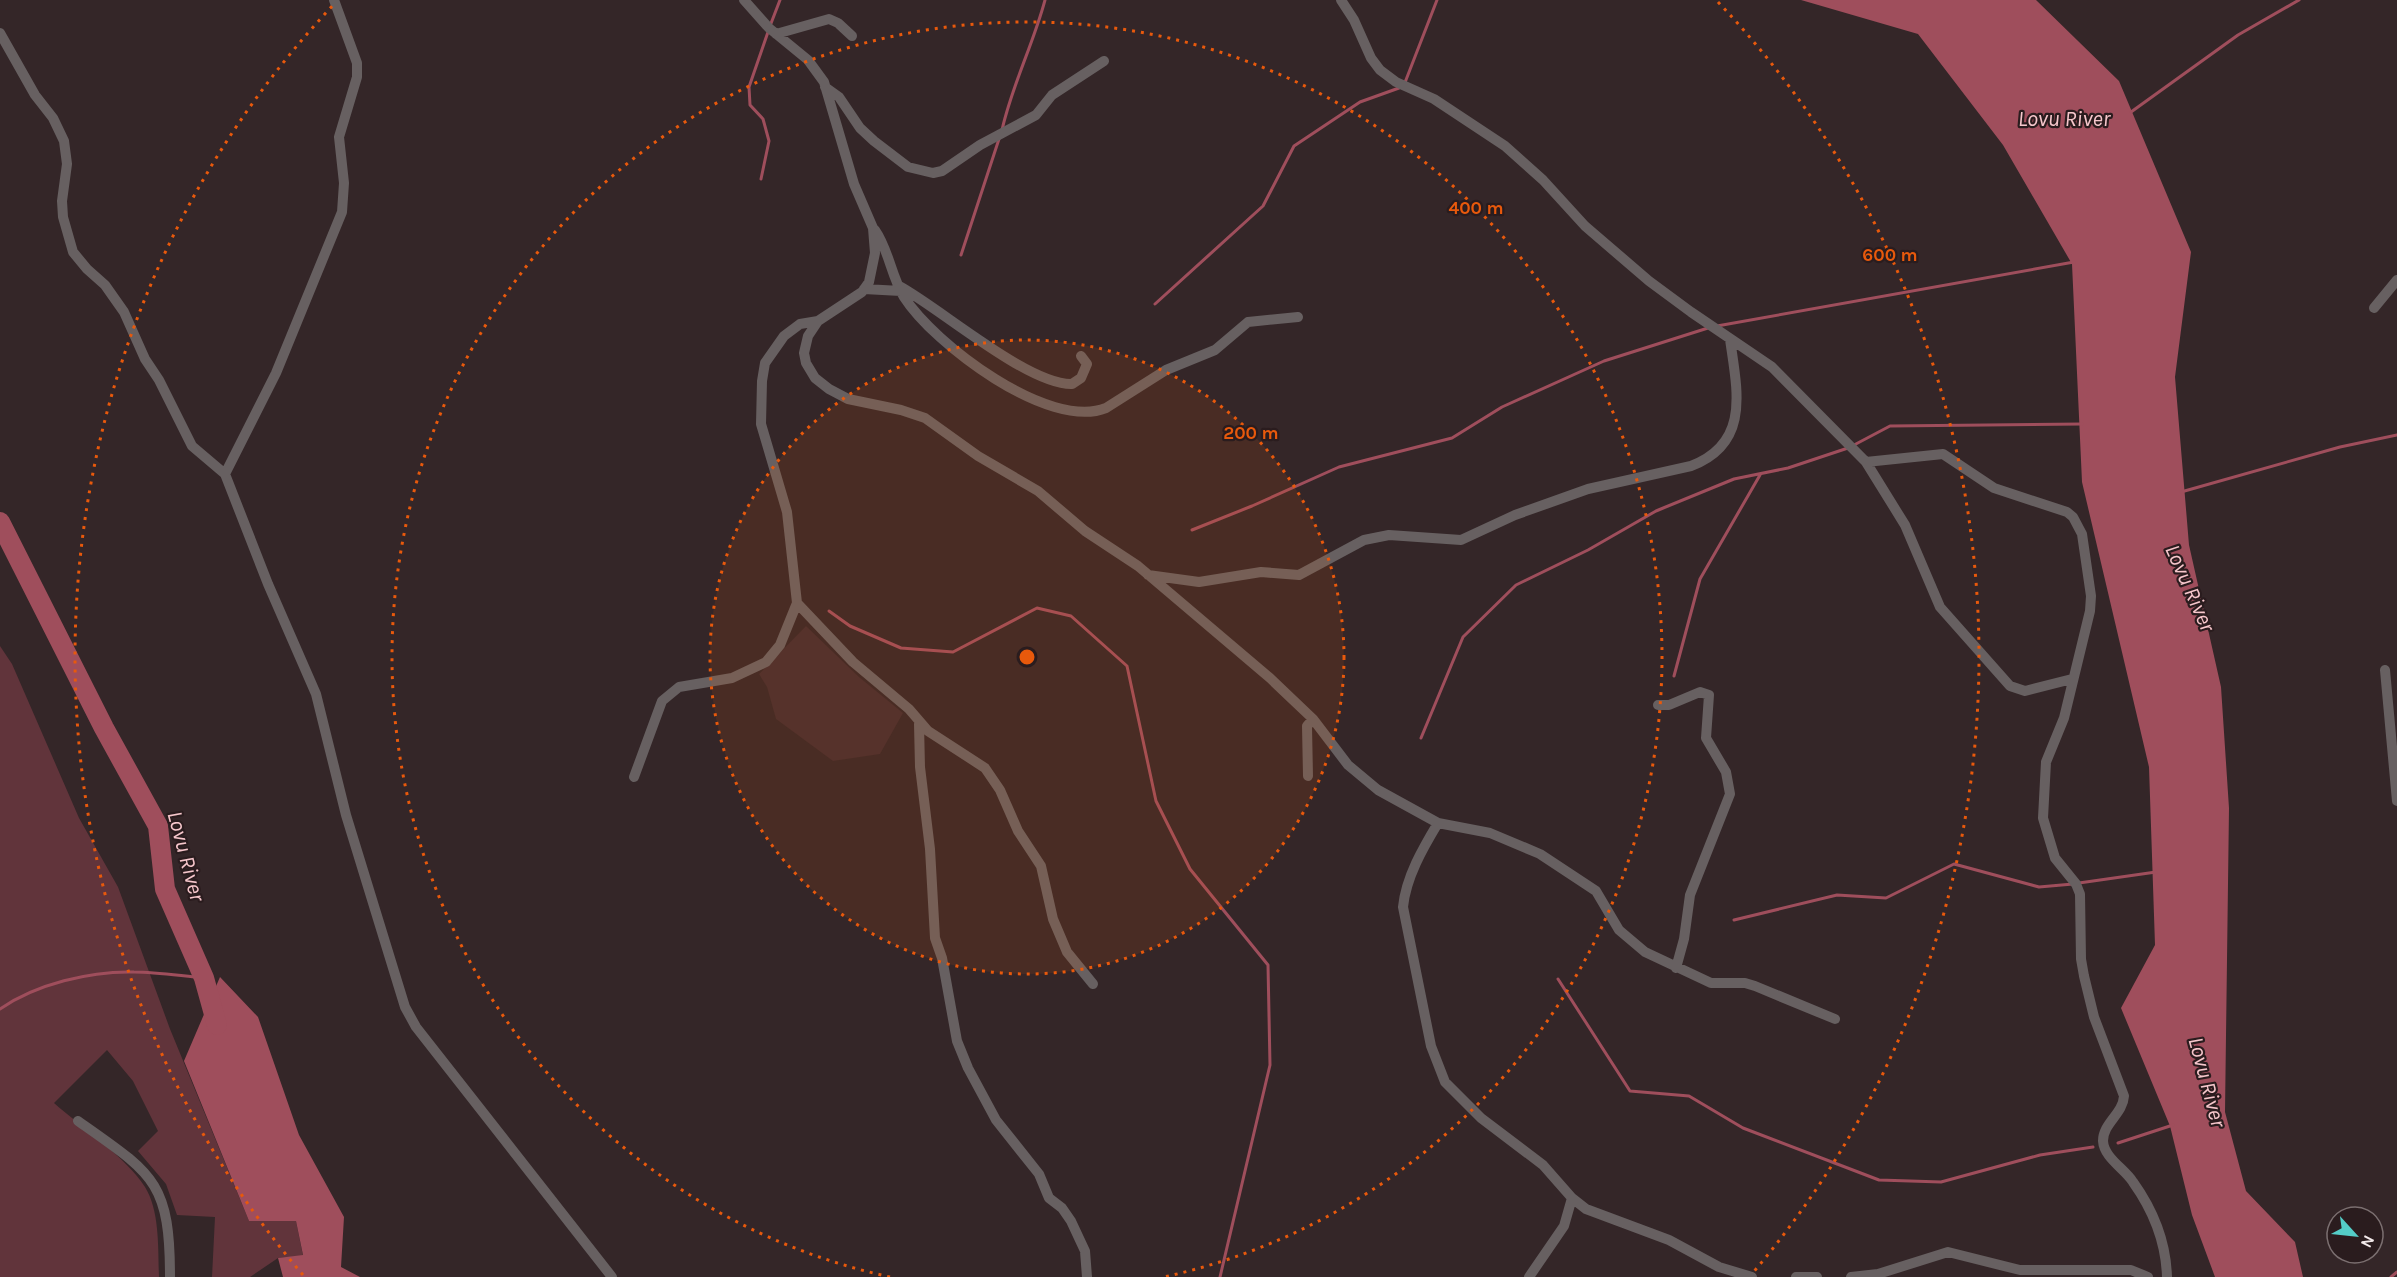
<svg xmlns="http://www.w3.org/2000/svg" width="2397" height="1277" font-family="Karla,sans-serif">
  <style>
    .built { fill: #422d30 }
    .green { fill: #61343b }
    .water { fill: #9f4e5c }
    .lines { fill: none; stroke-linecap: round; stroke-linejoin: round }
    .stream { stroke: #9f4e5c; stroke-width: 3 }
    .river { stroke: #9f4e5c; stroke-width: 20 }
    .street { stroke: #676061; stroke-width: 10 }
    .ring { fill: none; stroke: #e8590c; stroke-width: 3; stroke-dasharray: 3 6 }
    .labels { text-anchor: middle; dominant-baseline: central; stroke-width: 4.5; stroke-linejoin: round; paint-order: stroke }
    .water-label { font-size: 22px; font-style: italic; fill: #f7c7cc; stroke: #2a1c1e }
    .centre { fill: #e8590c; stroke: #2a1c1e; stroke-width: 3 }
    .ring-label { font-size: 18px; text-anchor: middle; font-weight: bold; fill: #e8590c; stroke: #2a1c1e; stroke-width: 4.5; stroke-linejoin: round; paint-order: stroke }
  </style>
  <rect width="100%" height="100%" fill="#342628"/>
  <path class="built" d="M806,626L859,677L903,713L880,754L833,761L776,719L767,687L759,674Z"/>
  <path class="green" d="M0,646L12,664L79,818L118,887L170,1029L249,1221H296L303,1256L278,1258L250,1277H212L215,1217L177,1215L166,1184L138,1151L158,1131L133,1081L107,1050L54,1103C80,1126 127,1158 145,1187C160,1211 158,1249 159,1277H0Z"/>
  <path class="water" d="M1801,0H2036L2119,81L2191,252L2175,377L2189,545L2221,687L2229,808L2225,1112L2246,1191L2295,1242L2303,1277H2215L2192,1215L2170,1126L2121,1008L2155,945L2149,767L2082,482L2072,264L2003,145L1918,34Z
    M220,977L258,1017L299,1135L344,1217L341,1267L360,1277H283L278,1258L303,1255L296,1221H249L184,1061Z"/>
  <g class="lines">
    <path class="stream" d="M770,26L780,0
      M1404,85L1437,0
      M2131,112L2238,35L2299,0
      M1002,130C1012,85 1033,45 1045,0
      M761,179L769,141L763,119L750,105L749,87L768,32
      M961,255L999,139
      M1155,304L1263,206L1294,146L1360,102L1399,88
      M1717,326L2074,262
      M1854,445L1890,426L2082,424
      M2181,492L2340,447L2397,435
      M1192,530L1252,506L1339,467L1452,438L1502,407L1604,361L1708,328
      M829,611L850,626L901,648L953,652L1037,608L1071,616L1127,666L1156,801L1190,869L1268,965L1270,1065L1220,1277
      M1674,676L1700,579L1760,475
      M1421,738L1463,637L1516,585L1588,550L1656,511L1734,479L1788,468L1848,448
      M2079,883L2156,872
      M1734,920L1837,895L1886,898L1954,864L2039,887L2073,884
      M1558,979L1630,1091L1689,1096L1743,1128L1879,1180L1941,1182L2040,1155L2093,1147
      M0,1009C36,984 90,971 134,972C157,972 181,976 204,978
      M2118,1143L2173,1125
      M2391,1277L2397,1272"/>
    <path class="river" d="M0,522L104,728L158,826L165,889L204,978L217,1025"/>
    <path class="street" d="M744,0L769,28L808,60L824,82L854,184L873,228L875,253L869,282L862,292L818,321L808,336L804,353L806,363L815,378L829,389L848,399L901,410L925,418L978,456L1038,491L1085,531L1138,566L1270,678L1313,719L1348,765L1378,790L1438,823L1490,833L1540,854L1596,891L1619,930L1645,952L1711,983H1745L1755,986L1835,1019
      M1341,0L1354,20L1371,58L1380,70L1396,82L1434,99L1505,146L1543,180L1585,226L1649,281L1691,312L1772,367L1866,462L1943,454L1994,488L2067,512L2073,517L2082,534L2091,596L2090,611L2064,718L2046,762L2043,818L2055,858L2076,884L2080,894L2081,959L2084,976L2094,1017L2124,1096C2123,1114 2103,1123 2103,1141C2104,1158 2125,1169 2133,1182C2153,1210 2166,1242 2167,1277
      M0,33L35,95L53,118L64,141L67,164L62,201L63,217L73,252L87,269L105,285L124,312L145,359L159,380L192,446L225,474L268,584L316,694L346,815L405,1007L416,1027L612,1277
      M776,34L829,19L838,23L852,36
      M825,87L839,97L860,128L874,141L908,167L933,173L942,171L980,145L1036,115L1052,95L1104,61
      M875,230C889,250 891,276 904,297C934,344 1049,431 1106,408L1166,370L1215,350L1248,322L1298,317
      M899,286C940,308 1028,385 1072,384L1081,378L1087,364L1081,356
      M864,289L901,291
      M2374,308L2397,280
      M818,321L800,324L784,336L765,363L762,381L761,424L787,512L797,603L853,662L909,709L928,731L985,768L1000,790L1018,831L1041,866L1053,919L1067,952L1093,984
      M1866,462L1905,525L1940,607L2010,686L2025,691L2072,679
      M225,474L276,373L342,212L344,183L339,137L357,77V63L334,0
      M1148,575L1199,582L1261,572L1299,575L1364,540L1389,535L1461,540L1515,515L1588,489L1691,466C1751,443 1737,390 1730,339
      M2385,670L2397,801
      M1658,705H1669L1700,692L1709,695L1706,738L1726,772L1730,794L1690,895L1684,939L1676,968
      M919,724L920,767L930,849L935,938L942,958L957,1041L968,1068L996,1120L1039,1174L1049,1198L1062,1208L1071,1221L1085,1251L1087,1277
      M1308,776L1307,726L1313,719
      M634,777L662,701L679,687L732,678L766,662L780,645L797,603
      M1438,823C1423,848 1406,877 1403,907L1431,1046L1445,1082L1481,1118L1543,1165L1572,1198L1586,1209L1669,1240L1719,1267L1752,1277
      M78,1121C153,1174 170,1181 170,1277
      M1529,1277L1564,1226L1572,1198
      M1796,1277H1817
      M1851,1277L1878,1274L1948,1252L2020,1270H2131L2148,1277"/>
  </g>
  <circle cx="1027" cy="657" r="317" fill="#e8590c" fill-opacity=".12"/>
  <g class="ring">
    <circle cx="1027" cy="657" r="317"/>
    <path d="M890 1277A635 635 0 1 1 1164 1277"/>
    <path d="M303 1275A952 952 0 0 1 336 2M1718 2A952 952 0 0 1 1751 1275"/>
  </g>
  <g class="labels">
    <g class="water-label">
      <text x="2064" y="119">Lovu River</text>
      <text transform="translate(2190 588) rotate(66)">Lovu River</text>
      <text transform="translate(186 856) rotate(75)">Lovu River</text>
      <text transform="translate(2207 1082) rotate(75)">Lovu River</text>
    </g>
  </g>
  <circle cx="1027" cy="657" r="9" class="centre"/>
  <g class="ring-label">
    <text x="1476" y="214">400 m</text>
    <text x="1890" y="261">600 m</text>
    <text x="1251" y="439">200 m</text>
  </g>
  <g transform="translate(2355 1235) rotate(117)"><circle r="28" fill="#2a1c1e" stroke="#7b6f70" stroke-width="1.5"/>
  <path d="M0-4.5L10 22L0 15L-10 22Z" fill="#54cdc7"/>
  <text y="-9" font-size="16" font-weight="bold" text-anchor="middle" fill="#f4ebec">N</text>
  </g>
</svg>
